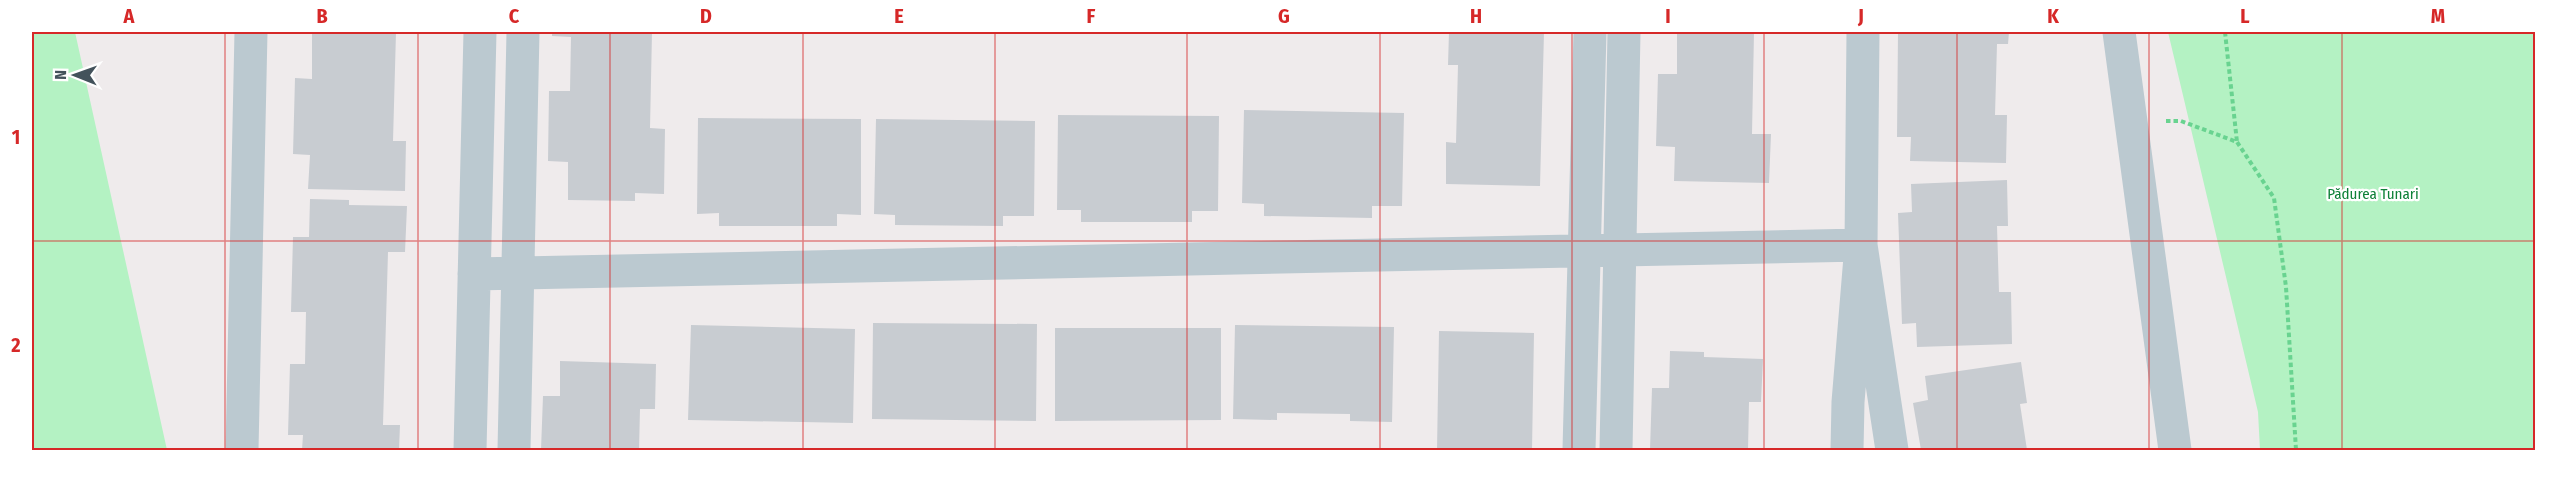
<svg xmlns="http://www.w3.org/2000/svg" width="2567" height="482" font-family="'Fira Sans Condensed',sans-serif">
  <style>
    .green { fill: #b4f2c3 }
    .building { fill: #c8ccd1 }
    .lines { fill: none; stroke-linecap: round; stroke-linejoin: round }
    .path { stroke: #69d390; stroke-width: 4; stroke-dasharray: 4.5 3; stroke-linecap: butt }
    .street { stroke: #bbc9d0; stroke-width: 33 }
    .grid { fill: none; stroke: #d62828; stroke-width: 1.5; stroke-opacity: 0.55 }
    .labels { text-anchor: middle; dominant-baseline: central; stroke-width: 4.5; stroke-linejoin: round; paint-order: stroke }
    .park-label { font-size: 15px; fill: #0e8138; stroke: #fff }
    .neatline { fill: none; stroke: #d62828; stroke-width: 2 }
    .grid-label { font-size: 20px; text-anchor: middle; font-weight: bold; fill: #d62828 }
  </style>
  <rect width="100%" height="100%" fill="#efebec"/>
  <path class="green" d="M32,32H75L167,450H32Z
    M2168,32H2535V450H2260L2258,412Z"/>
  <path class="building" d="M312,32H396L393,141H406L405,191L308,189L310,155L293,154L295,78L312,79Z
    M552,32H652L650,128L665,129L664,194L635,193V201L568,200V162L548,161L549,91H570L571,37L552,36Z
    M1449,32H1544L1540,186L1446,184V142L1456,143L1458,65H1448Z
    M1677,32H1754L1752,134H1771L1769,183L1674,181L1675,147L1656,146L1658,74H1677Z
    M1898,32H2009L2008,44H1997L1995,115H2007L2006,163L1910,161L1911,137H1897Z
    M1244,110L1404,113L1402,206H1372V218L1264,216V204L1242,203Z
    M1058,115L1219,116L1218,211H1192V222H1081V210H1057Z
    M698,118L861,119V215L837,214V226H719V213L697,214Z
    M876,119L1035,121L1034,216H1003V226L895,225V215L874,214Z
    M2007,180L2008,226H1997L1999,292H2011L2012,344L1917,347L1916,323L1902,324L1898,213L1912,212L1911,184Z
    M310,199L349,200V205L407,206L405,252H388L383,425H400L399,450H302L303,435H288L290,364H305L306,312H291L293,237H309Z
    M873,323L1037,324L1036,421L872,419Z
    M691,325L855,329L853,423L688,420Z
    M1235,325L1394,327L1392,422L1350,421V414L1277,413V420L1233,419Z
    M1055,328H1221V420L1055,421Z
    M1439,331L1534,333L1532,450H1437Z
    M1670,351L1704,352V357L1763,359L1761,402H1749L1748,450H1650L1652,388H1669Z
    M560,361L656,364L655,409H640L639,450H541L543,396H560Z
    M2021,362L2027,403L2020,404L2027,450H1921L1913,403L1928,400L1925,376Z"/>
  <g class="lines">
    <path class="path" d="M2225,32L2237,142
      M2166,121H2181L2237,142L2274,198L2286,287L2296,450"/>
    <path class="street" d="M2119,32L2175,450
      M474,274L1861,245L1892,450
      M242,450L251,32
      M470,450L480,32
      M514,450L523,32
      M1579,450L1590,32
      M1616,450L1624,32
      M1847,450L1848,402L1861,245L1863,32"/>
  </g>
  <path class="grid" d="M225,32V450M418,32V450M610,32V450M803,32V450M995,32V450M1187,32V450M1380,32V450M1572,32V450M1764,32V450M1957,32V450M2149,32V450M2342,32V450M32,241H2536"/>
  <g class="labels">
    <g class="park-label">
      <text x="2373" y="194">Pădurea Tunari</text>
    </g>
  </g>
  <rect width="2567" height="482" fill="none" stroke="#ffffff" stroke-width="66"/>
  <g transform="translate(75 75) rotate(271)" stroke="#ffffff" stroke-width="4.5" paint-order="stroke">
  <path d="M0-4.5L10 22L0 15L-10 22Z" fill="#43525b"/>
  <text y="-9" font-size="16" font-weight="bold" text-anchor="middle" fill="#43525b">N</text>
  </g>
  <rect x="33" y="33" width="2501" height="416" class="neatline"/>
  <g class="grid-label">
    <text x="129" y="23">A</text>
    <text x="322" y="23">B</text>
    <text x="514" y="23">C</text>
    <text x="706" y="23">D</text>
    <text x="899" y="23">E</text>
    <text x="1091" y="23">F</text>
    <text x="1284" y="23">G</text>
    <text x="1476" y="23">H</text>
    <text x="1668" y="23">I</text>
    <text x="1861" y="23">J</text>
    <text x="2053" y="23">K</text>
    <text x="2245" y="23">L</text>
    <text x="2438" y="23">M</text>
    <text x="16" y="144">1</text>
    <text x="16" y="352">2</text>
  </g>
</svg>
